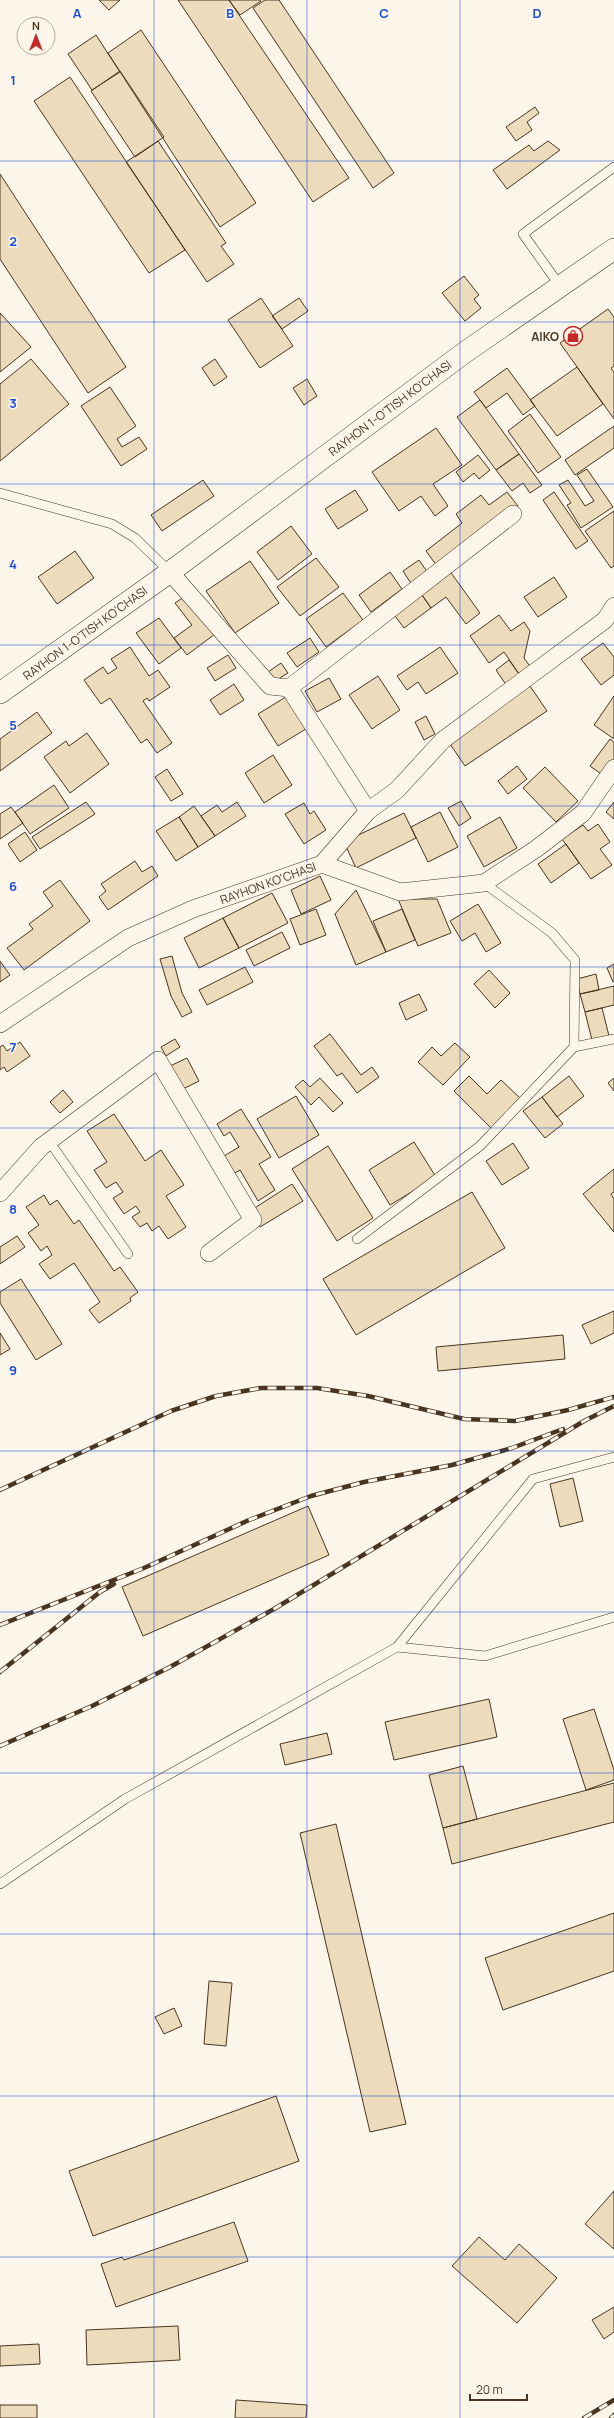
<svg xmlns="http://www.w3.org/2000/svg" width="614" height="2418" font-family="Manrope,sans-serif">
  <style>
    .building { fill: #ecdcbc; stroke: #4a3520 }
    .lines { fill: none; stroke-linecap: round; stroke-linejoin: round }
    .service-casing { stroke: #4a3520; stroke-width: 10 }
    .minor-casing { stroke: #4a3520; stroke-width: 18 }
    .tertiary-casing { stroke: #4a3520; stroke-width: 22 }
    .service { stroke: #fbf6e9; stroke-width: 9 }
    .minor { stroke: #fbf6e9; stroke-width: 17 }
    .tertiary { stroke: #fbf6e9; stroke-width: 21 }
    .rail-casing { stroke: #4a3520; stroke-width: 4.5 }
    .rail { stroke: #fbf6e9; stroke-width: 3; stroke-dasharray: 9; stroke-linecap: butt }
    .grid { fill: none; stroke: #1d4ed8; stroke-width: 1; stroke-opacity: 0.55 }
    .labels { text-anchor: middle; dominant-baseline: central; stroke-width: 3; stroke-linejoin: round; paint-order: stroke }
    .poi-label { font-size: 12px; font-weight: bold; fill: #4a3520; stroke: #fbf6e9; text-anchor: end }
    .street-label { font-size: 12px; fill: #4a3520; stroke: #fbf6e9 }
    .grid-label { font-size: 13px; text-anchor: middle; font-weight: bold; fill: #1d4ed8; stroke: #fbf6e9; stroke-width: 3; stroke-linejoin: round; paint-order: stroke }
  </style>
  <rect width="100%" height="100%" fill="#fbf6e9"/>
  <path class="building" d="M99,0H120L109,10Z
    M178,0H229L349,178L313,202Z
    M229,0H260L261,1L240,15Z
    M265,0H279L394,173L373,188L253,8Z
    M141,30L256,203L220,227L108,53Z
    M96,35L120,72L92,90L68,54Z
    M120,71L164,137L135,157L91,91Z
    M70,77L185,250L149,273L34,101Z
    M535,107L539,113L527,122L532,130L516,141L506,127Z
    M158,141L226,243L221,246L234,264L207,282L126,162Z
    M548,141L560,150L507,189L493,170L529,145L534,151Z
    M0,174L126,367L88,393L0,259Z
    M464,276L479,295L474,299L481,308L465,321L442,293Z
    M261,298L293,346L260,368L228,320Z
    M299,298L308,311L282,329L272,316Z
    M608,309L614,317V366L611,368L614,372V419L560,343Z
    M0,313L31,347L0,372Z
    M31,359L69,404L0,461V384Z
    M215,359L227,377L214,386L202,368Z
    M577,367L603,404L557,436L530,400Z
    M507,368L535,406L523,415L507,393L486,408L474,392Z
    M307,379L317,396L304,405L293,388Z
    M110,387L136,426L117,439L122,447L139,437L147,449L121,466L81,406Z
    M480,400L519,454L496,470L457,417Z
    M530,414L561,457L538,473L508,431Z
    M614,426V448L575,475L565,460Z
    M436,428L462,465L433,484L448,506L435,516L421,496L399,511L372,472Z
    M519,454L542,485L530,493L523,483L512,491L496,470Z
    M478,455L490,470L479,479L474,473L463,482L456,472Z
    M587,469L613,507L581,528L567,505L571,503L559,485L568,480L585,506L594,501L577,475Z
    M203,480L214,496L162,531L151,515Z
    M355,490L368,510L338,529L325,509Z
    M507,492L518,506L437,566L426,551L462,523L456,514L481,495L489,505Z
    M554,492L588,541L576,549L543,500Z
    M614,511V566L611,568L585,531Z
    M291,526L312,554L278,580L257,552Z
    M75,551L94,578L57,604L38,577Z
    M316,558L339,587L300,616L277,587Z
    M419,560L428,573L412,585L403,571Z
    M250,561L279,603L235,633L206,591Z
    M449,570L480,613L466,624L446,597L431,608L420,592Z
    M390,572L402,589L371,612L359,595Z
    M554,577L567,597L538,617L524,597Z
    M420,592L431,608L404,628L392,612Z
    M343,593L363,620L326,647L306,619Z
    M187,595L215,634L187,655L174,638L192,625L175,603Z
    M499,615L511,631L524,622L530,631L524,658L532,669L521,677L504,652L489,663L470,636Z
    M159,618L181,648L159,664L136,633Z
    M310,638L319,652L297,667L287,653Z
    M603,643L614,657V675L601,685L581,659Z
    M130,647L149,676L158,670L170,687L149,701L147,698L143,701L172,743L157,753L147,739L141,743L110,698L101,704L84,680L103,667L108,674L117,668L111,659Z
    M440,647L458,673L426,694L418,682L407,690L397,676Z
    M228,655L236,668L215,681L207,668Z
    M509,660L521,677L507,686L496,670Z
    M281,663L288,673L275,681L268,672Z
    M378,676L400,710L372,729L349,695Z
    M329,678L341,699L317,712L305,691Z
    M234,684L244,700L220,715L210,700Z
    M530,686L547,711L465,766L448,741Z
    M289,695L309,727L278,746L258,714Z
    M614,696V739L594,725Z
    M37,712L52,733L0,771V739Z
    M426,716L435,734L424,740L415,722Z
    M87,733L109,764L70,793L44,757L66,741L69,746Z
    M610,739L614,742V762L604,776L590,766Z
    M273,755L292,785L264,803L245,773Z
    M517,766L527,779L508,794L498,781Z
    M545,767L578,801L556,822L523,788Z
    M167,769L183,794L171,801L155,777Z
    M54,785L69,808L30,834L15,812Z
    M461,801L471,818L459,826L448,808Z
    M86,802L95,814L40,849L32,837Z
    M237,802L246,816L215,836L201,816L217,805L222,812Z
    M614,802V819L606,812Z
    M304,803L310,814L314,811L326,830L304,844L285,814Z
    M194,806L215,836L198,847L179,817Z
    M11,807L23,823L0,839V814Z
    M440,812L458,847L428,862L411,827Z
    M404,813L416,838L356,868L344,842Z
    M179,817L198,847L176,861L156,831Z
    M500,817L517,848L484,867L467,836Z
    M598,824L610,842L600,849L612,865L591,879L562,839L583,825L588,831Z
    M25,832L37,850L20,862L8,844Z
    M566,844L579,863L551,883L538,864Z
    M135,861L142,872L152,866L158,876L108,910L99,897L106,891L101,884Z
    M320,876L331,900L301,914L291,890Z
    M60,880L90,921L24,970L7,948L33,929L29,924L53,906L43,892Z
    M356,890L386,952L356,965L335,914Z
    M272,893L288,923L239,948L223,918Z
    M398,899H437L451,933L418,946Z
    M478,904L501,943L486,952L475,933L462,941L450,921Z
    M316,909L326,935L300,945L290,919Z
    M402,909L415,940L386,952L373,921Z
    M223,918L239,948L199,968L184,938Z
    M282,932L290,948L254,966L246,950Z
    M172,956L182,993L192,1012L182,1017L171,996L160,959Z
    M0,961L10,975L0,982Z
    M614,964V982H613L607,968Z
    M245,967L253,982L207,1005L199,990Z
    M489,970L510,993L495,1008L474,984Z
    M596,974L599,990L580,994L577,979Z
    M614,986V1005L585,1012L580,994Z
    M419,994L427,1010L406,1020L399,1003Z
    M602,1008L609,1036L592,1040L585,1012Z
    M330,1034L361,1075L372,1067L379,1077L357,1093L342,1073L337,1076L314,1046Z
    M175,1039L180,1047L166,1056L161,1047Z
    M20,1042L30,1056L7,1072L4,1067L0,1070V1047L3,1045L7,1051Z
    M455,1043L470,1057L443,1085L418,1062L432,1047L441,1056Z
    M187,1058L199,1081L181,1090L170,1066Z
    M469,1076L487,1094L501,1080L520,1098L491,1128L454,1091Z
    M569,1076L584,1096L557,1117L542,1097Z
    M320,1078L343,1103L333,1112L319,1097L311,1105L295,1087L303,1080L310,1087Z
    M614,1078V1091L608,1083Z
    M63,1090L73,1102L60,1113L50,1102Z
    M296,1096L319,1135L279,1158L257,1119Z
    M542,1097L563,1124L545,1138L523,1111Z
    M241,1109L271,1157L259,1164L275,1190L258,1201L240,1170L230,1176L219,1159L239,1147L230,1132L224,1136L217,1124Z
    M114,1114L145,1161L161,1150L184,1185L166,1196L186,1227L168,1239L159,1226L152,1231L147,1223L140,1227L132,1217L140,1212L136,1206L124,1214L113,1198L123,1192L116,1182L106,1188L94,1170L107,1162L87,1131Z
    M414,1142L436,1177L390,1205L369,1170Z
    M513,1143L529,1168L502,1185L486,1161Z
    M328,1146L373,1218L337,1241L292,1169Z
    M614,1169V1192L611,1194L614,1199V1232L583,1194Z
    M292,1184L303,1201L260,1227L250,1211Z
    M472,1192L505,1248L356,1335L323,1279Z
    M44,1195L50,1205L57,1200L74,1224L79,1220L114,1271L120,1267L138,1292L130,1298L131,1301L99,1323L89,1310L100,1302L74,1263L50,1279L39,1264L52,1255L47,1246L41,1251L28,1233L39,1225L26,1207Z
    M17,1236L25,1247L0,1264V1247Z
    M21,1279L62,1344L36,1360L0,1303V1292Z
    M614,1311V1333L591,1344L582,1325Z
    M0,1333L10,1349L0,1355Z
    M563,1335L565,1359L438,1371L436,1347Z
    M573,1478L583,1521L560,1527L550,1484Z
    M308,1506L329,1555L143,1636L122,1587Z
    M489,1699L497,1737L394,1760L385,1722Z
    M594,1709L614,1770V1780L586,1790L563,1719Z
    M327,1733L332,1754L285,1765L280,1744Z
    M463,1766L477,1819L443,1828L429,1775Z
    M614,1783V1822L452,1864L443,1828Z
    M336,1824L406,2124L370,2132L300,1833Z
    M614,1913V1971L503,2010L485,1958Z
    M209,1981L232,1983L226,2046L204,2044Z
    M174,2008L182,2026L164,2034L155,2017Z
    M276,2096L299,2161L93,2236L69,2171Z
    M614,2191V2249L585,2224Z
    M234,2222L248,2261L116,2307L101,2264L122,2257L124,2260Z
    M479,2237L505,2260L519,2244L557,2278L517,2323L452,2266Z
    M614,2307V2332L604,2339L592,2320Z
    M178,2326L180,2360L87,2365L86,2330Z
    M39,2344L40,2364L0,2366V2346Z
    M236,2400L307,2405L306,2418H235Z
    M0,2405H37V2418H0Z"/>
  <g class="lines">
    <defs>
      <path id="service" d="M560,286L523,234L614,167
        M0,493L112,524L135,538L170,572
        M574,1047L614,1039
        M49,1141L128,1254
        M357,1239L480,1146L574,1047L575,960L552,933L484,883
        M397,1647L485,1656L614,1617
        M0,1884L125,1799L397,1647L533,1479L614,1457"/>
      <path id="minor" d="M170,572L270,686L289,688L368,811
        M289,688L513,514
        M322,864L368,811L397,790L443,740L605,620L614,606
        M0,1024L128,938L193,909L322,864L400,892L484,883L536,849L583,813L614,768
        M0,1193L41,1147L158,1060L253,1220L209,1253"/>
      <path id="tertiary" d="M0,693L170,572L464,353L614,249"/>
    </defs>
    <use href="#service" class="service-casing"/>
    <use href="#minor" class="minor-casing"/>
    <use href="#tertiary" class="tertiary-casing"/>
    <use href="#service" class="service"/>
    <use href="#minor" class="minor"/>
    <use href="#tertiary" class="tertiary"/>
    <defs>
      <path id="rail" d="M0,1490L171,1411L216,1396L261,1388H317L368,1396L464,1419L515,1421L568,1410L614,1397
        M0,1625L144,1568L249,1520L311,1496L364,1482L452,1465L512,1448L563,1429
        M0,1672L100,1592L114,1584
        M0,1746L92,1706L170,1667L274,1609L584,1421L614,1406
        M584,2418L614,2400
        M611,2418L614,2415"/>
    </defs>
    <use href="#rail" class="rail-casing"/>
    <use href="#rail" class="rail"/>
  </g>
  <path class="grid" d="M154,0V2418M307,0V2418M460,0V2418M0,161H614M0,322H614M0,484H614M0,645H614M0,806H614M0,967H614M0,1128H614M0,1290H614M0,1451H614M0,1612H614M0,1773H614M0,1934H614M0,2096H614M0,2257H614"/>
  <defs>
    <symbol id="shop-ring" viewBox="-11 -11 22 22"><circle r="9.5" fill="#fbf6e9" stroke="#c62828" stroke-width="1.5"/><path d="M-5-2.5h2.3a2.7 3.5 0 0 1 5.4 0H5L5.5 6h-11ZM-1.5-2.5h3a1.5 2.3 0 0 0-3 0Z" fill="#c62828"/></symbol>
  </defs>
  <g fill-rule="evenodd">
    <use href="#shop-ring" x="562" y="325" width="22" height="22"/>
  </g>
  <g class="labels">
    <g class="poi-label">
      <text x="559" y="336">AIKO</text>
    </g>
    <g class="street-label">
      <text transform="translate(390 408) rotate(-37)">RAYHON 1-O'TISH KO'CHASI</text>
      <text transform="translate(85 633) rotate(-36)">RAYHON 1-O'TISH KO'CHASI</text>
      <text transform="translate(268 883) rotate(-20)">RAYHON KO'CHASI</text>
    </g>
  </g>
  <g class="grid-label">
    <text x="77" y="18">A</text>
    <text x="230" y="18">B</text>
    <text x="384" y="18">C</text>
    <text x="537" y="18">D</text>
    <text x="13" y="85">1</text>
    <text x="13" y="246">2</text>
    <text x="13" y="408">3</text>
    <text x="13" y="569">4</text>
    <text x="13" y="730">5</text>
    <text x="13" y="891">6</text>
    <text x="13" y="1052">7</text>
    <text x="13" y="1214">8</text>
    <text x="13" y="1375">9</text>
  </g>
  <g transform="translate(36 36)"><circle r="19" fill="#fbf6e9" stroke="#b4a999"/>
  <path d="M0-3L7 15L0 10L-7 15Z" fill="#c62828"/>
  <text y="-6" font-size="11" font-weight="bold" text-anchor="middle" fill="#4a3520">N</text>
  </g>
  <path d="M470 2394v6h57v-6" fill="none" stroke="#4a3520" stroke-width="2"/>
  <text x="476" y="2394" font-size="12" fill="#4a3520" stroke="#fbf6e9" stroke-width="3" paint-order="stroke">20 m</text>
</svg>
